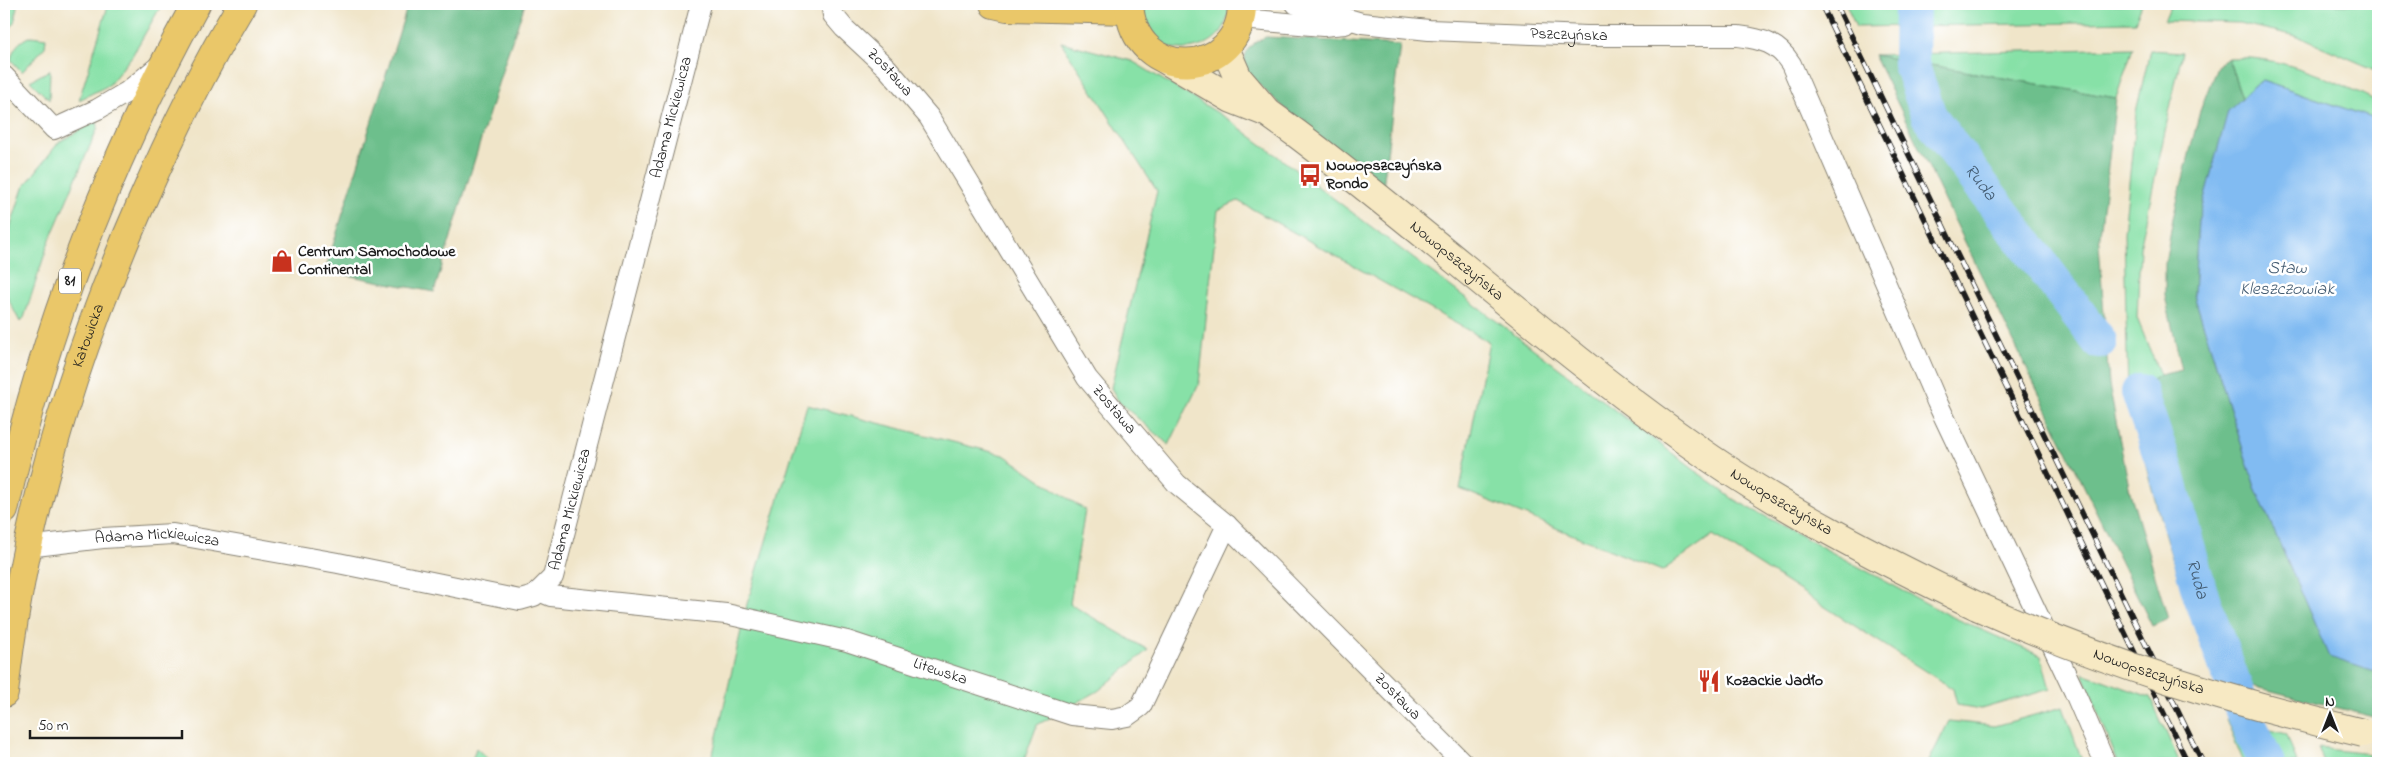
<svg xmlns="http://www.w3.org/2000/svg" width="2382" height="767" font-family="'Indie Flower',sans-serif">
  <style>
    .green { fill: #87e1a7; stroke: #527e62 }
    .forest { fill: #6dbf8c; stroke: #446e54 }
    .water { fill: #81bbf2; stroke: #4e6c87 }
    .lines { fill: none; stroke-linecap: round; stroke-linejoin: round }
    .river { stroke: #81bbf2; stroke-width: 36 }
    .minor-casing { stroke: #868072; stroke-width: 22 }
    .secondary-casing { stroke: #868072; stroke-width: 30 }
    .primary-casing { stroke: #868072; stroke-width: 30 }
    .minor { stroke: #fff; stroke-width: 20 }
    .secondary { stroke: #f7e9c3; stroke-width: 28 }
    .primary { stroke: #eac769; stroke-width: 28 }
    .rail-casing { stroke: #1c1c1c; stroke-width: 5.5 }
    .rail { stroke: #fff; stroke-width: 4; stroke-dasharray: 11; stroke-linecap: butt }
    .secondary-bridge-casing { stroke: #868072; stroke-width: 30; stroke-linecap: butt }
    .secondary-bridge { stroke: #f7e9c3; stroke-width: 28 }
    .labels { text-anchor: middle; dominant-baseline: central; stroke-width: 5; stroke-linejoin: round; paint-order: stroke }
    .shield { fill: #fff; stroke: #606060; stroke-width: 1 }
    .shield-label { font-size: 15px; font-weight: bold; fill: #1c1c1c }
    .street-label { font-size: 16px; fill: #1c1c1c; stroke: #fff }
    .poi-label { font-size: 16px; font-weight: bold; fill: #1c1c1c; stroke: #fff; text-anchor: start }
    .water-label { font-size: 18px; font-style: italic; fill: #445c72; stroke: #fff }
  </style>
  <rect width="100%" height="100%" fill="#fff"/>
  <filter id="ink" filterUnits="userSpaceOnUse"><feTurbulence type="fractalNoise" baseFrequency=".02" numOctaves="2"/><feDisplacementMap in="SourceGraphic" scale="10" xChannelSelector="R" yChannelSelector="G"/><feConvolveMatrix kernelMatrix="1 2 1 2 8 2 1 2 1" color-interpolation-filters="sRGB"/></filter>
  <filter id="wash" filterUnits="userSpaceOnUse"><feTurbulence type="fractalNoise" baseFrequency=".0096" numOctaves="4" result="noise"/><feDisplacementMap in="SourceGraphic" scale="20" xChannelSelector="R" yChannelSelector="G"/><feGaussianBlur stdDeviation="1.12" result="paint"/><feColorMatrix in="noise" values="0 0 0 0 0 0 0 0 0 0 0 0 0 0 0 0 0 1.4 0 .05"/><feComposite in="paint" operator="in"/></filter>
  <g filter="url(#wash)">
    <rect width="100%" height="100%" fill="#f0e5c9"/>
    <path class="green" d="M6,4H17C16,17 15,27 4,34V5Z
      M111,4H162L132,56L109,85L79,100L107,9Z
      M1142,4H1229C1228,14 1227,25 1220,33C1203,53 1163,57 1149,30C1146,23 1144,12 1142,4Z
      M1846,4H2142L2135,22L1856,27Z
      M2171,4H2378V71L2297,36L2239,23L2164,21Z
      M31,36L46,38L45,47L22,72L11,60C12,49 20,40 31,36Z
      M1061,42L1132,61L1228,119L1733,499L1948,615L2041,656L2050,689L1981,709L1957,705L1953,689L1713,535L1662,571L1460,489L1489,342L1238,201L1218,210L1199,384L1169,445L1119,402L1111,388L1157,191Z
      M2133,48L2116,98L1874,55Z
      M2150,50L2182,52L2140,248L2137,318L2160,375L2128,395L2124,233L2136,112Z
      M2228,58C2238,58 2249,57 2259,59C2297,64 2344,84 2378,102V120L2262,80L2242,98Z
      M50,70L49,100L30,81Z
      M97,121L98,127L48,244L24,318L20,322L4,291V247L23,188L59,142Z
      M807,405L1004,455L1085,510L1070,604L1148,650L1098,691L1037,725L1023,763H711L747,604Z
      M2083,673L2150,697L2180,763H2118Z
      M2063,707L2083,763H1928L1949,721L1995,726Z
      M2226,719L2287,734L2297,763H2244Z
      M476,748L492,763H471Z
      M2318,748L2378,755V763H2324Z"/>
    <path class="forest" d="M408,4H525L506,58L434,292L325,271Z
      M1266,37L1400,45L1383,188C1361,170 1251,86 1246,68C1241,51 1252,43 1266,37Z
      M1874,55L2116,98L2099,244L2109,385L2130,492L2168,619L2152,626Z
      M2228,58L2242,98L2227,117L2198,221L2194,295L2255,487L2329,656L2378,673V718L2213,676C2177,585 2151,490 2128,395L2160,375L2182,370L2165,296V264L2173,218L2200,111L2217,66Z"/>
    <path class="water" d="M2262,80L2378,120V673L2329,657L2255,487L2194,295L2198,221L2228,111Z"/>
    <g class="lines">
      <g class="river">
        <path id="s1" d="M1912,4L1911,64L1929,116L2099,341"/>
        <path id="s2" d="M2139,392L2165,467L2200,593L2246,719L2267,763"/>
      </g>
    </g>
  </g>
  <g filter="url(#ink)">
    <g class="lines">
      <defs>
        <g id="minor">
          <path id="s3" d="M831,4L833,15L844,28L887,68L929,117L1087,378L1177,484L1227,525L1463,763"/>
          <path id="s4" d="M1296,4L1362,23L1429,30L1587,36H1738C1762,39 1778,43 1791,64L1937,402L2074,691L2105,763"/>
          <path d="M1241,19L1323,26L1345,24"/>
          <path d="M4,76L54,129L98,109L127,92L160,65"/>
          <path id="s5" d="M27,547L103,538L173,534L338,563L520,600L534,596L553,577L701,4"/>
          <path id="s6" d="M539,591L551,596L726,614L847,641L1072,715L1112,719L1127,716L1141,706L1227,525"/>
        </g>
        <g id="secondary">
          <path d="M1225,48L1238,78L1266,111"/>
          <path id="s7" d="M1166,60L1232,99L1268,113L1297,134C1430,234 1554,348 1690,444C1780,508 1877,558 1977,606"/>
        </g>
        <g id="primary">
          <path d="M994,4L1007,7L1129,10"/>
          <path d="M1129,4C1134,86 1242,78 1242,4"/>
          <path d="M4,510C43,333 108,163 196,4"/>
          <path id="s8" d="M4,693C22,524 72,362 140,206C170,137 203,69 242,4"/>
        </g>
      </defs>
      <use href="#minor" class="minor-casing"/>
      <use href="#secondary" class="secondary-casing"/>
      <use href="#primary" class="primary-casing"/>
      <use href="#minor" class="minor"/>
      <use href="#secondary" class="secondary"/>
      <use href="#primary" class="primary"/>
      <defs>
        <path id="rail" d="M1821,4L2188,763
          M1836,4L2203,763"/>
      </defs>
      <use href="#rail" class="rail-casing"/>
      <use href="#rail" class="rail"/>
      <defs>
        <g id="secondary-bridge">
          <path id="s9" d="M1977,606C2104,663 2228,701 2363,733"/>
        </g>
      </defs>
      <use href="#secondary-bridge" class="secondary-bridge-casing"/>
      <use href="#secondary-bridge" class="secondary-bridge"/>
    </g>
  </g>
  <defs>
    <symbol id="bus-bare" viewBox="-9 -9 18 18"><path d="M-5-6H5V4H4V6H2V4H-2V6H-4V4H-5ZM-3.5-4V0h7V-4ZM-3.5 1.2v1.5H-2V1.2ZM2 1.2v1.5H3.5V1.2Z" fill="#c8321e" stroke="#fff" stroke-width="2.5" paint-order="stroke"/></symbol>
    <symbol id="shop-bare" viewBox="-9 -9 18 18"><path d="M-5-2.5h2.3a2.7 3.5 0 0 1 5.4 0H5L5.5 6h-11ZM-1.5-2.5h3a1.5 2.3 0 0 0-3 0Z" fill="#c8321e" stroke="#fff" stroke-width="2.5" paint-order="stroke"/></symbol>
    <symbol id="restaurant-bare" viewBox="-9 -9 18 18"><path d="M-5-6h1v4h1v-4h1v4h1v-4h1v5L-1.5 .5V6h-2V.5L-5-1ZM5-6V6H3V1.5H1.5Q1.5-4 5-6Z" fill="#c8321e" stroke="#fff" stroke-width="2.5" paint-order="stroke"/></symbol>
  </defs>
  <g fill-rule="evenodd">
    <use href="#bus-bare" x="1294" y="159" width="32" height="32"/>
    <use href="#shop-bare" x="266" y="245" width="32" height="32"/>
    <use href="#restaurant-bare" x="1693" y="665" width="32" height="32"/>
  </g>
  <g class="labels">
    <rect class="shield" x="59" y="268.5" width="22" height="25" rx="4"/>
    <g class="shield-label">
      <text x="70" y="281">81</text>
    </g>
    <g class="street-label">
      <text stroke="none"><textPath href="#s4" startOffset="276">Pszczyńska</textPath></text>
      <text stroke="none"><textPath href="#s3" startOffset="92">Zostawa</textPath></text>
      <text stroke="none"><textPath href="#s5" startOffset="1016">Adama Mickiewicza</textPath></text>
      <text stroke="none"><textPath href="#s7" startOffset="355">Nowopszczyńska</textPath></text>
      <text stroke="none"><textPath href="#s8" startOffset="368">Katowicka</textPath></text>
      <text stroke="none"><textPath href="#s3" startOffset="498">Zostawa</textPath></text>
      <text stroke="none"><textPath href="#s7" startOffset="760">Nowopszczyńska</textPath></text>
      <text stroke="none"><textPath href="#s5" startOffset="611">Adama Mickiewicza</textPath></text>
      <text stroke="none"><textPath href="#s5" startOffset="131">Adama Mickiewicza</textPath></text>
      <text stroke="none"><textPath href="#s6" startOffset="411">Litewska</textPath></text>
      <text stroke="none"><textPath href="#s9" startOffset="184">Nowopszczyńska</textPath></text>
      <text stroke="none"><textPath href="#s3" startOffset="902">Zostawa</textPath></text>
    </g>
    <g class="poi-label">
      <text x="1326" y="166">Nowopszczyńska<tspan x="1326" dy="18">Rondo</tspan></text>
      <text x="298" y="252">Centrum Samochodowe<tspan x="298" dy="18">Continental</tspan></text>
      <text x="1726" y="681">Kozackie Jadło</text>
    </g>
    <g class="water-label">
      <text stroke="none"><textPath href="#s1" startOffset="199">Ruda</textPath></text>
      <text x="2287" y="269">Staw<tspan x="2287" dy="21">Kleszczowiak</tspan></text>
      <text stroke="none"><textPath href="#s2" startOffset="196">Ruda</textPath></text>
    </g>
  </g>
  <rect width="2382" height="767" fill="none" stroke="#fff" stroke-width="20"/>
  <g transform="translate(2330 714)" stroke="#ffffff" stroke-width="4" paint-order="stroke">
  <path d="M0-4L9 19L0 12L-9 19Z" fill="#1c1c1c"/>
  <text y="-8" font-size="14" font-weight="bold" text-anchor="middle" fill="#1c1c1c">N</text>
  </g>
  <path d="M30 730v8h152v-8" fill="none" stroke="#1c1c1c" stroke-width="2.5"/>
  <text x="38" y="730" font-size="15" fill="#1c1c1c" stroke="#ffffff" stroke-width="4" paint-order="stroke">50 m</text>
</svg>
